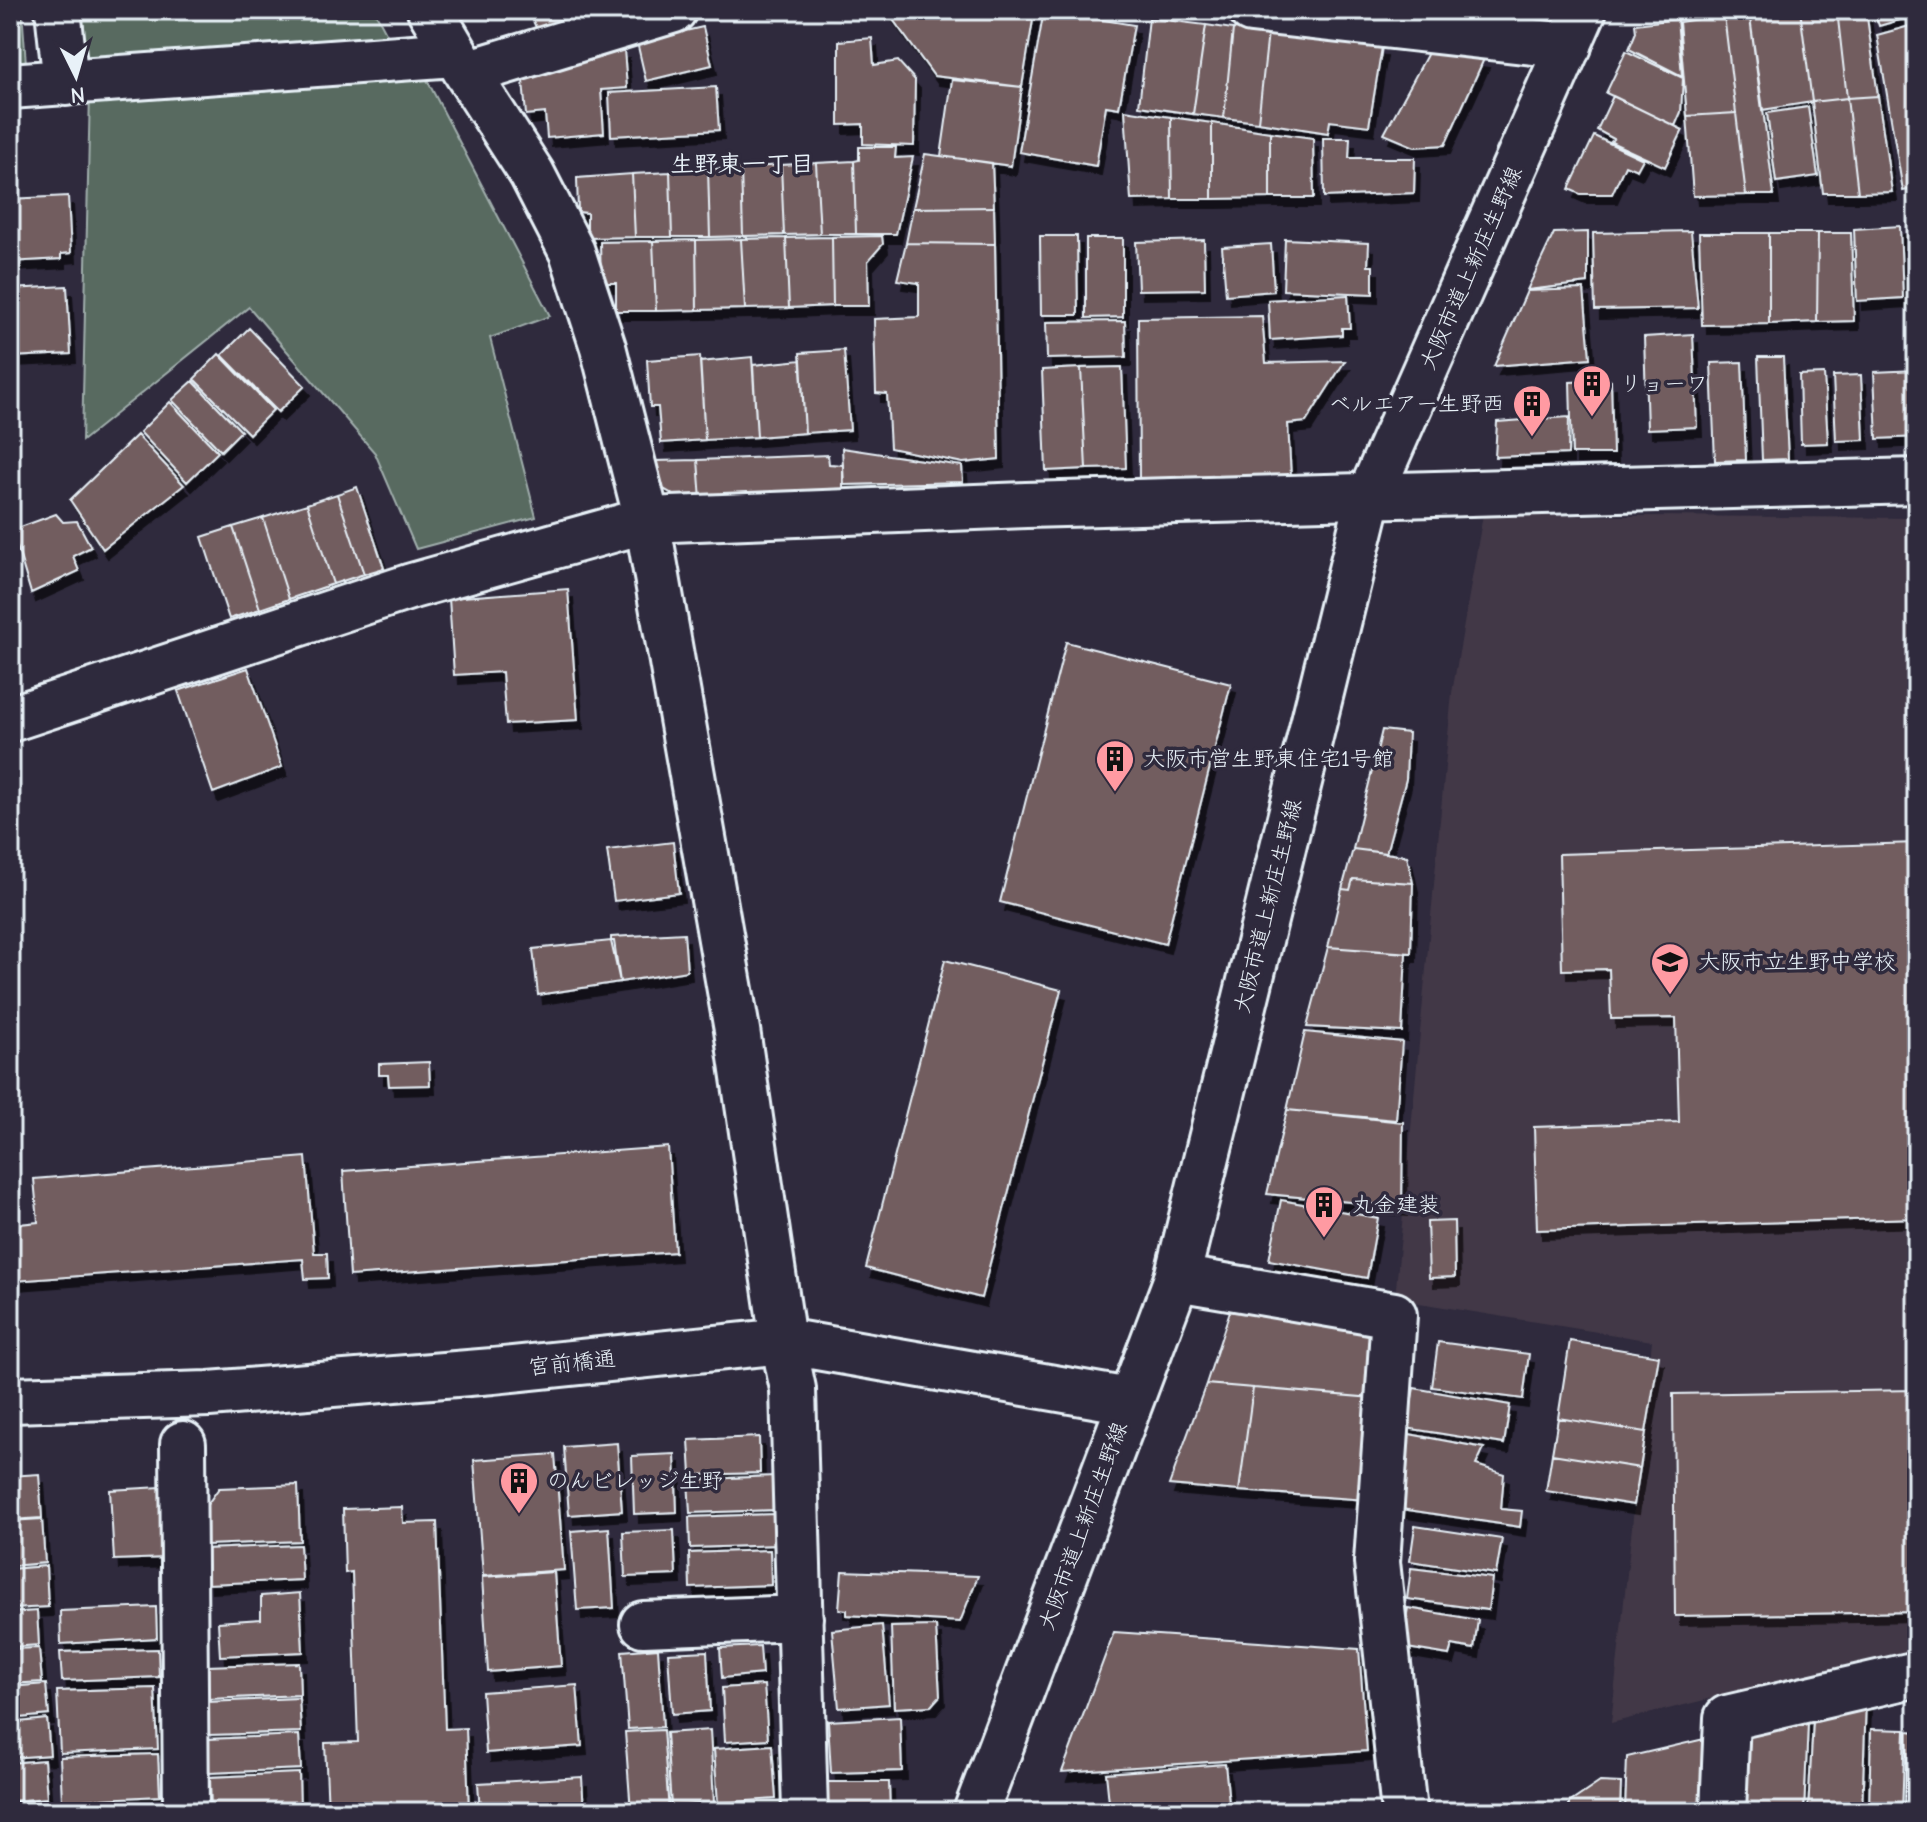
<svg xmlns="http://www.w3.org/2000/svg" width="1927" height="1822" font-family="'Comic Neue','Klee One',sans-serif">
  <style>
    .built { fill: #433947 }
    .green { fill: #586a61; stroke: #a0aeac; stroke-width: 2 }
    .building { fill: #725d5f; stroke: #e8f1f8; stroke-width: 2; filter: url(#shadow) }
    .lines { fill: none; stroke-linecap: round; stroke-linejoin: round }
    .street-casing { stroke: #e8f1f8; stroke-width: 50 }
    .primary-casing { stroke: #e8f1f8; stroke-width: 50 }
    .street { stroke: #2f2a3d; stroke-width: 44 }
    .primary { stroke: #2f2a3d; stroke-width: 44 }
    .labels { text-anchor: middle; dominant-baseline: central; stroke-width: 7; stroke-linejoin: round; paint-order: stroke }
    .street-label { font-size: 22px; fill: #e8f1f8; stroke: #2f2a3d }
    .poi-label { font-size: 22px; fill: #e8f1f8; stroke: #2f2a3d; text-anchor: start }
    .neighbourhood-label { font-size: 24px; font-weight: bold; fill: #e8f1f8; stroke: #2f2a3d }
  </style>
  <defs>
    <filter id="shadow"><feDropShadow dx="5" dy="9" stdDeviation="0" flood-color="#0009"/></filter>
  </defs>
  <rect width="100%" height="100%" fill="#2f2a3d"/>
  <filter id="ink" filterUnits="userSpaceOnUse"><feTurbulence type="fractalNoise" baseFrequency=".0125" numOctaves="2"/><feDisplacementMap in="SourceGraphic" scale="16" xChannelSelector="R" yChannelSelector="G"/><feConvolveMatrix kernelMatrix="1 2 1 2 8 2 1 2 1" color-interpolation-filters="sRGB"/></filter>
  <g filter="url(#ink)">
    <path class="built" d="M1483,515L1917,518V1648L1611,1723L1652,1341L1395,1299L1452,693Z"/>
    <path class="green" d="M10,10H22L26,64L10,65Z
      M73,10H374L390,40L79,57Z
      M426,78L550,316L490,338L536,517L416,549L375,453L249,307L82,441L90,92Z"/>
    <path class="building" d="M528,10H560L565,22L539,34Z
      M886,10H1004L1034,14L1022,87L934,76Z
      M1044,10L1134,25L1119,108L1106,106L1096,166L1019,152Z
      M1800,10H1837L1847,98L1812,102Z
      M1800,10L1812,102L1762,110L1749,11Z
      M1837,10H1866L1878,96L1847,98Z
      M1874,10H1917V15L1879,26Z
      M1749,11L1763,110L1774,195H1746L1724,15Z
      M1724,15L1736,113L1687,116L1679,22Z
      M1149,18L1206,25L1193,114L1139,106Z
      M1677,19L1682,76L1629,49L1636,32L1635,24Z
      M1917,24V188L1903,191L1877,35Z
      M1206,25L1233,29L1224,118L1193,114Z
      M703,27L712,65L646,81L637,42Z
      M1233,29L1268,33L1258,122L1224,118Z
      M1268,33L1382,47L1369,126L1330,121L1328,133L1258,122Z
      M872,38L874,65L898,61L915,80L914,146L863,144V124L839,125V41Z
      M624,49L627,88L601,90L604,133L547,138L545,113L526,115L522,69L573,64L572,54Z
      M1429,51L1484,59L1445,145L1415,147L1384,134Z
      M1626,51L1683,78L1681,112L1675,126L1606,93Z
      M952,80L1022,87L1011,166L941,156Z
      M716,87L719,130L611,136L609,93Z
      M1613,96L1683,130L1665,167L1611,142L1614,139L1597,130Z
      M1878,96L1892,192L1858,193L1847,98Z
      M1847,98L1858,193H1823L1812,102Z
      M1808,107L1818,176L1776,182L1767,113Z
      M1125,110L1171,117L1172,199L1131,200Z
      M1736,113L1746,195L1693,196L1687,116Z
      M1171,117L1212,123V199H1172Z
      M1212,123L1270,132V198L1212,199Z
      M1270,132L1313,138L1314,198H1270Z
      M1594,136L1643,159L1637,170L1625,165L1612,194H1580L1569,189Z
      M1323,138H1350L1349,158H1415L1414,193L1324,197Z
      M859,147H896L895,158L913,157L896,234H856L854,161L859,160Z
      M925,154L992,163L994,207L913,208Z
      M854,161L856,234H820L816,163Z
      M816,163L820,234L784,235L781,165Z
      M781,165L784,235L743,236L741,168Z
      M741,168L743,236L710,237L708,169Z
      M708,169L710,237H672L670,172Z
      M670,172L672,237H635L632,174Z
      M632,174L635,237L587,238V213L578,212L577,178Z
      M68,196L71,253L61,254V259L10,262V199Z
      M994,207L995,244L906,243L913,208Z
      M1900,226L1903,298L1857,301L1854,229Z
      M1917,230V282H1910L1909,231Z
      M1691,231L1698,308L1595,310L1593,233Z
      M1588,232V283L1527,290L1554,233Z
      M1699,233H1769V324L1702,325Z
      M1769,233H1818L1817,322L1769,324Z
      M1818,233H1851L1854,321L1817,322Z
      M882,236L883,244L868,261L869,306H833L832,237Z
      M1040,236H1077L1078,315H1041Z
      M832,237L833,306L789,308L786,238Z
      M786,238L789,308L745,309L741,239Z
      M1086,238H1123V317L1086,318Z
      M741,239L745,309L697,310L696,240Z
      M1285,239L1369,243L1368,266H1373V294L1283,290Z
      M696,240L697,310L656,311L653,241Z
      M1204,240L1205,289L1138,290L1136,242Z
      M653,241L656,311H616V283H601L600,242Z
      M906,243L995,244L999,459L963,463L890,448L887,394L876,393L874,319L919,317V283L897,280Z
      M1271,244L1274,291L1226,295L1222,247Z
      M67,286L71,354L10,357V289Z
      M1584,289L1590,358L1494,366L1527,291Z
      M1348,295L1350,328H1342V335L1270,340L1268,300Z
      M1262,316L1266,363L1345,361L1306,422L1288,424L1291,477L1139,481L1138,318Z
      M1125,321L1126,357L1047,359L1046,322Z
      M249,328L305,386L278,412L222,355Z
      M1693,334L1697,427L1647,429L1644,337Z
      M844,350L850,430L805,433L800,353Z
      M219,354L273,410L249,434L194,379Z
      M700,356L705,440L661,443L658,407H650L647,360Z
      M752,357L757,437L705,440L700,362Z
      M1758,357H1783L1788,459L1762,460Z
      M801,360L805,433L757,437L753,365Z
      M1742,362L1746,460L1715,461L1711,363Z
      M1122,367L1126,468L1086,469L1081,368Z
      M1081,368L1086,469L1046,471L1042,370Z
      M1917,370V437L1877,439L1874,372Z
      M1824,374L1828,443L1801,444L1799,375Z
      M1861,375L1864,440L1836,441L1833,376Z
      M1611,380L1613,454H1572L1570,382Z
      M193,381L241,431L221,451L172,400Z
      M170,402L218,452L187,482L140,432Z
      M1569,417L1568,454L1495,457L1497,422Z
      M137,435L184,485L103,549L70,500Z
      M842,448L962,466L963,482L844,485Z
      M828,455L829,464L843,465V494L701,500L698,460Z
      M698,460L701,500H683L662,488L654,461Z
      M357,487L384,568L364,574L337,494Z
      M337,494L364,574L333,584L307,504Z
      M307,504L333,584L289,599L263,518Z
      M56,514L63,522L77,521L91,547L73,556L79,571L31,593L12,530Z
      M263,518L289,599L260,609L233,527Z
      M233,527L260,609L229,619L202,537Z
      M568,589L578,720L506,724L502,672L454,675L449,598Z
      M1066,642L1231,684L1165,944L1000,902Z
      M248,668L282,767L213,793L178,691Z
      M1382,730L1408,733L1406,779L1386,853L1353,849Z
      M673,842L679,893L614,901L607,850Z
      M1917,843V1218L1537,1230L1534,1127L1679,1122L1676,1018L1611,1019L1609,969L1562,970L1559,854Z
      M1353,849L1407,856L1413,883L1353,879L1350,890L1342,889Z
      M1353,879L1413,883L1411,953L1328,947L1342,889L1350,890Z
      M684,933L687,971L620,982L614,941H611V937Z
      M611,941L620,982L538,995L533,949Z
      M1328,947L1406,953L1402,1032L1307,1027Z
      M945,960L1061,990L981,1298L866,1268Z
      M1305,1032L1402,1042L1396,1120L1287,1110Z
      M429,1062L430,1085L389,1086L388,1075H379V1064Z
      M1287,1110L1403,1122L1402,1207L1267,1194Z
      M668,1147L675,1252L350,1276L343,1171Z
      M306,1157L314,1253H327L328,1278L305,1279L303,1259L14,1281L10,1225L38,1222L34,1179Z
      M1281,1200L1378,1218L1367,1278L1269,1260Z
      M1454,1221L1455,1277L1429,1278L1427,1222Z
      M1230,1311L1382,1317L1374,1398L1206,1384Z
      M1570,1341L1659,1356L1646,1432L1558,1418Z
      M1438,1342L1529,1354L1523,1399L1432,1387Z
      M1206,1384L1253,1388L1239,1491L1169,1485Z
      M1253,1388L1373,1398L1367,1500L1239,1491Z
      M1414,1388L1510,1405L1504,1444L1406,1428Z
      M1917,1390V1612L1675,1616L1673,1394Z
      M1558,1418L1646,1432L1640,1468L1552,1454Z
      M1404,1433L1484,1448L1476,1465L1504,1474L1501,1509L1522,1511L1520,1527L1401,1509Z
      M759,1437L760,1473L691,1475L689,1440Z
      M617,1443L622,1511L569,1515L564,1447Z
      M555,1454L564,1570L483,1576L474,1460Z
      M675,1454L677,1512L634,1514L632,1456Z
      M1552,1454L1640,1468L1634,1505L1546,1491Z
      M39,1474L42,1518L10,1520V1476Z
      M774,1476L775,1510L690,1513L688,1480Z
      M298,1485L300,1541L206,1545L204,1509L219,1488Z
      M161,1487L166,1558L114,1560L110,1490Z
      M402,1507L403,1523L437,1522L445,1729L466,1728L469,1812H328L325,1743L358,1742L352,1572L345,1573L343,1509Z
      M776,1514L777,1545L690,1548L689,1517Z
      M42,1519L45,1563L10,1566V1521Z
      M1415,1526L1502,1539L1496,1574L1410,1561Z
      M609,1528L614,1608L577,1610L571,1531Z
      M674,1530L676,1575L625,1577L623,1532Z
      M300,1545L302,1580L207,1584L205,1549Z
      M770,1550L771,1585L690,1588L689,1553Z
      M46,1566L48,1607L10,1609V1569Z
      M1411,1568L1492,1578L1488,1610L1407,1599Z
      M842,1571L978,1576L960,1622L847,1615V1610L839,1609Z
      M554,1572L561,1666L488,1672L482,1577Z
      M300,1593L303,1652L220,1656L218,1622L261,1619V1596Z
      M156,1607L157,1638L61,1644L60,1611Z
      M1408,1608L1478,1620L1474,1649L1452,1645L1449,1655L1401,1647Z
      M37,1611L39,1645L10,1647V1613Z
      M882,1625L889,1704L839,1708L832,1630Z
      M936,1626L940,1696L931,1706L894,1708L891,1627Z
      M1114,1632L1359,1649L1367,1751L1062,1772Z
      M760,1646L762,1674L722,1678L720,1648Z
      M39,1648L42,1682L10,1684V1649Z
      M658,1648L663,1727L628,1729L622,1651Z
      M158,1649L159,1677L62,1681L60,1652Z
      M707,1651L710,1711L672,1714L668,1653Z
      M299,1663L300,1695L208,1699L207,1666Z
      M46,1684L49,1715L10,1719V1687Z
      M577,1685L582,1746L486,1753L482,1692Z
      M764,1685L768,1739L725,1742L722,1688Z
      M155,1688L158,1749L60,1753L57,1691Z
      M299,1698L301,1732L208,1735L207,1702Z
      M1866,1700L1862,1812H1808L1814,1703Z
      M1809,1701L1804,1812H1726L1730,1720Z
      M900,1717L902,1771L831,1773L828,1721Z
      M47,1719L50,1755L10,1758V1723Z
      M1871,1729L1905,1730L1902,1812H1869Z
      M663,1730L669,1812H631L625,1732Z
      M710,1730L714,1803L671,1806L666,1733Z
      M1907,1731L1917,1732V1812H1905Z
      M299,1735L301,1769L209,1773L208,1739Z
      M1704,1739L1701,1812H1625L1627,1757Z
      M772,1745L776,1799L718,1803L714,1749Z
      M158,1754L160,1796L62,1801L60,1757Z
      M44,1760L47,1798L10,1801V1763Z
      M1225,1764L1230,1812H1110L1106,1773Z
      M299,1773L300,1808L211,1811L210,1777Z
      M582,1777L584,1812H480L478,1783Z
      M824,1782H889L890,1812H824Z
      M1600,1782L1621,1783L1620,1812H1569V1803Z
      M48,1800L49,1812H10V1803Z
      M159,1802V1812H59V1805Z"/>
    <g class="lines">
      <defs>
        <path id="street" d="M58,10L66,83
          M430,10L467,73L532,174L572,252L603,347L647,520L737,1030L783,1341L793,1389L805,1812
          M1251,10L1569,46
          M467,73L674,10
          M10,86L455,54
          M10,719L412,586L647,520L1026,505L1917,481
          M1177,1278L1394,1315L1377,1562L1404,1812
          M10,1400L209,1394L493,1371L783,1341L1129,1401
          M183,1444L186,1812
          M643,1624L800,1618
          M1723,1812L1727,1718L1917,1674"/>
        <path id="primary" d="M976,1812L1177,1278L1369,497L1584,10"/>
      </defs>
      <use href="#street" class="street-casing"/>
      <use href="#primary" class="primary-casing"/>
      <use href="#street" class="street"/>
      <use href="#primary" class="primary"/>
    </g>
  </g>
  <defs>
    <symbol id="building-pin" viewBox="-11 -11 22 30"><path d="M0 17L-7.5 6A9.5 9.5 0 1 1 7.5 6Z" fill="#ff9aa2" stroke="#2f2a3d"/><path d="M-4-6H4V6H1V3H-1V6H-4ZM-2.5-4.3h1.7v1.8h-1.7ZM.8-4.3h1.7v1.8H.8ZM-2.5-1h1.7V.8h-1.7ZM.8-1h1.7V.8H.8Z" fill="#111"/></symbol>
    <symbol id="school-pin" viewBox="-11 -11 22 30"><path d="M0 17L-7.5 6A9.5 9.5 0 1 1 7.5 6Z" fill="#ff9aa2" stroke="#2f2a3d"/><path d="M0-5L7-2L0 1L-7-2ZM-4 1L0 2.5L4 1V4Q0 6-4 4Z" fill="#111"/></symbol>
  </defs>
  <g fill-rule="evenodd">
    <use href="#building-pin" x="1570" y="362" width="44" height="60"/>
    <use href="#building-pin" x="1510" y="382" width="44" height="60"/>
    <use href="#building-pin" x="1093" y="737" width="44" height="60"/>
    <use href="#school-pin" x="1648" y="940" width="44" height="60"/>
    <use href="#building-pin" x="1302" y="1183" width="44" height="60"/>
    <use href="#building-pin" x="497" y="1459" width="44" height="60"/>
  </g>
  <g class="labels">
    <g class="street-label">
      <text transform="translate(1471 268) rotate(-66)">大阪市道上新庄生野線</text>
      <text transform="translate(1268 906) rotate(-76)">大阪市道上新庄生野線</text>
      <text transform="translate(572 1363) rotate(-6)">宮前橋通</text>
      <text transform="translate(1083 1526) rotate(-70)">大阪市道上新庄生野線</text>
    </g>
    <g class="poi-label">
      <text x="1620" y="384">リョーワ</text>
      <text x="1504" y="404" text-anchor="end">ベルエアー生野西</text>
      <text x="1143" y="759">大阪市営生野東住宅1号館</text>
      <text x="1698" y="962">大阪市立生野中学校</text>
      <text x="1352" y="1205">丸金建装</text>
      <text x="547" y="1481">のんビレッジ生野</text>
    </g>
    <g class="neighbourhood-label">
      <text x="742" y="164">生野東一丁目</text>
    </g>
  </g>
  <rect width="1927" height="1822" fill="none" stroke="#2f2a3d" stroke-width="40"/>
  <rect x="20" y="20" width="1887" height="1782" fill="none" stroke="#e8f1f8" stroke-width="3" filter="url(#ink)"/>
  <g transform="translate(76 76) rotate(175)" stroke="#2f2a3d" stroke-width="6" paint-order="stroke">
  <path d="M0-6L14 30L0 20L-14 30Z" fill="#e8f1f8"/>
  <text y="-12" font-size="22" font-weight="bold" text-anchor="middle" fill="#e8f1f8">N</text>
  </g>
</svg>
